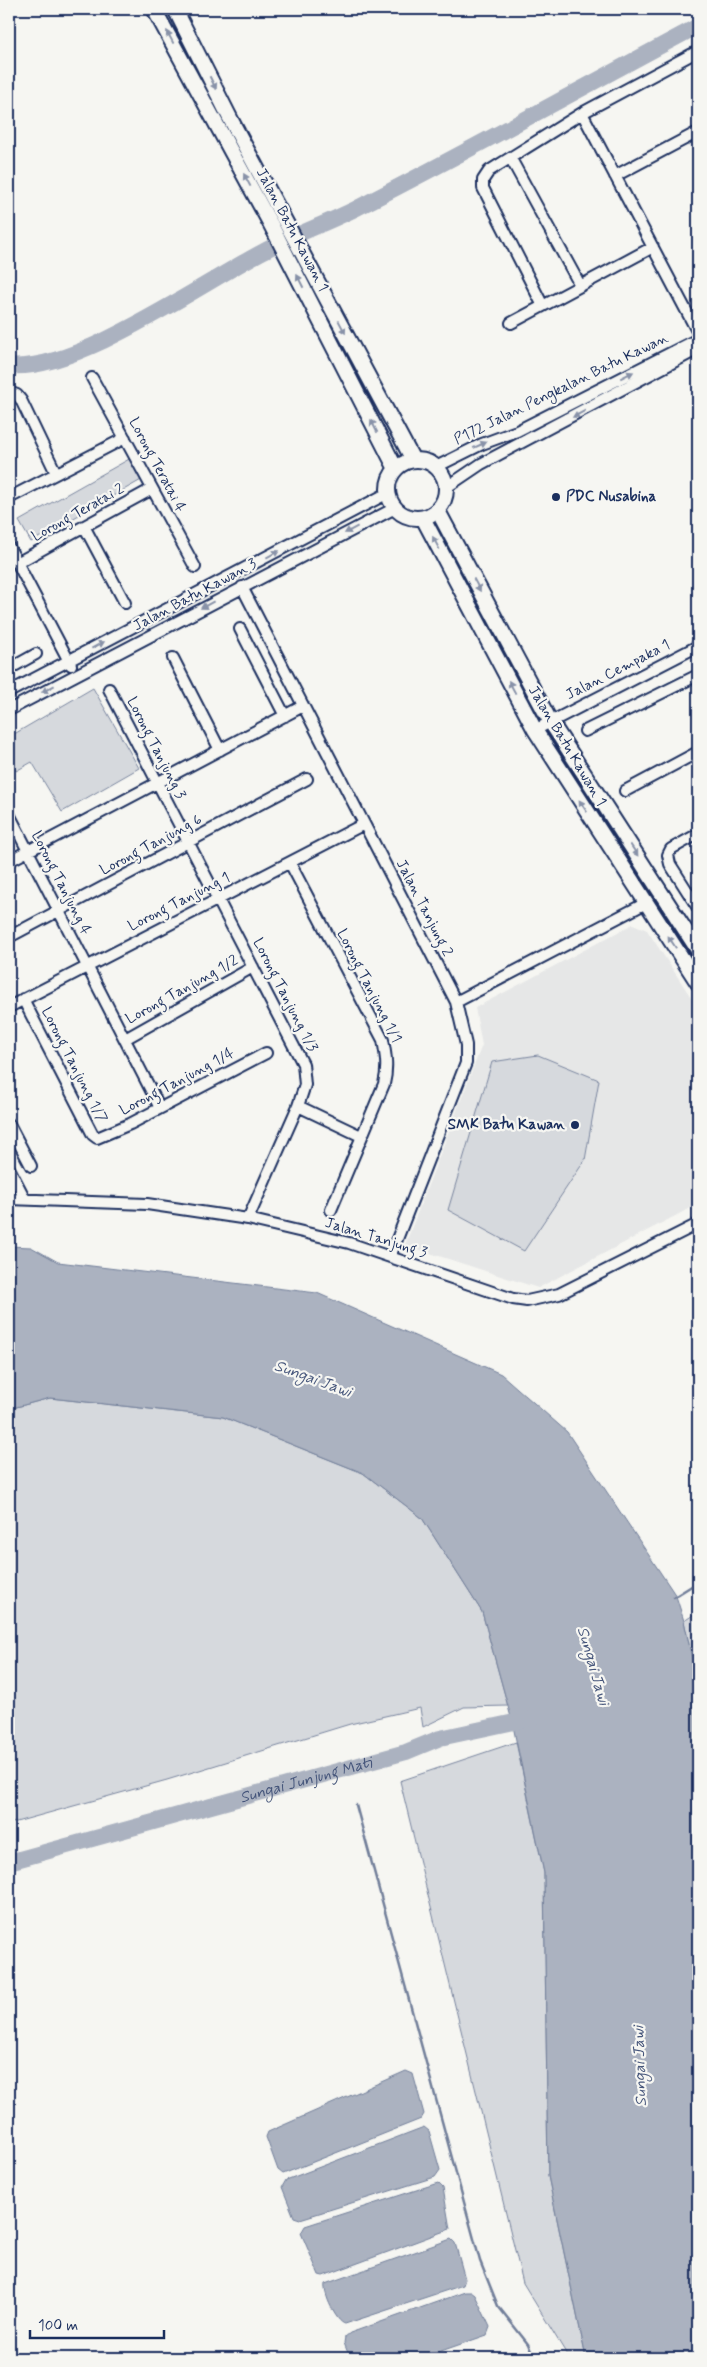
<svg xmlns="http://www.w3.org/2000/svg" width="707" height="2367" font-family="Mynerve,sans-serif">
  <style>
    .built { fill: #e6e7e7 }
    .green { fill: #d6d9dd; stroke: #78849e }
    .water { fill: #abb2c0; stroke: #717e99 }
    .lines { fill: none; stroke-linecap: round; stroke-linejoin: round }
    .stream { stroke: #717e99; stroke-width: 2.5 }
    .river { stroke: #abb2c0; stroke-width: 16 }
    .street-casing { stroke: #1b2f5e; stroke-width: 14 }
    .secondary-casing { stroke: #1b2f5e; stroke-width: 18 }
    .street { stroke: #f6f6f2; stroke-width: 10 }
    .secondary { stroke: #f6f6f2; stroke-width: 14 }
    .oneway { fill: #8892a8 }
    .poi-dot { fill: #1b2f5e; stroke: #f6f6f2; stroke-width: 2 }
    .labels { text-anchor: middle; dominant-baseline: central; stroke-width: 4.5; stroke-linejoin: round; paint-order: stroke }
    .street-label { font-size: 15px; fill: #1b2f5e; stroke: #f6f6f2 }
    .poi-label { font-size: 15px; font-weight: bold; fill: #1b2f5e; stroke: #f6f6f2; text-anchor: start }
    .water-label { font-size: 16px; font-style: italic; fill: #46567b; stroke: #f6f6f2 }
  </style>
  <rect width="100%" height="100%" fill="#f6f6f2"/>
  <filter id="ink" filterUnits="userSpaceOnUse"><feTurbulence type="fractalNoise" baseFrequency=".02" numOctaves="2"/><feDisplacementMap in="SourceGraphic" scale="10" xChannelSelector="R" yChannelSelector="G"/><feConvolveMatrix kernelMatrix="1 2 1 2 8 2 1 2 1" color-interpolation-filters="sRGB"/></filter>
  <g filter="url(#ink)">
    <path class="built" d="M633,924L647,930L698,1008V1204L538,1288L405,1245L482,1045L475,1008Z"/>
    <path class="green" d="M131,458L143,479L31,542L19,521Z
      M93,688L139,768L62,812L32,762L16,771L9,759V737Z
      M538,1055L599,1080L585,1160L524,1251L448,1210L492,1062Z
      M50,1398L223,1417L363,1473L422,1518L482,1612L508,1706L464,1707L423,1727L420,1708L350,1724L167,1780L9,1824V1409Z
      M698,1612V1686L684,1621Z
      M516,1742L544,1873L548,2176L586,2358H569L523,2283L400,1781Z"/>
    <path class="water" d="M9,1246L31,1247L58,1262L317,1293L501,1374L567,1432L676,1596L684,1621L698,1686V2358H586L548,2176L544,1873L512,1721L482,1612L422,1518L363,1473L223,1417L50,1398L9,1409Z
      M406,2071L413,2074L424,2114L421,2119L283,2174L278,2170L266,2137L268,2132Z
      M424,2127L429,2131L440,2170L435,2177L300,2219L294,2217L282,2187L286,2180Z
      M438,2183L443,2188L450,2229L323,2276L319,2275L301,2233L305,2226Z
      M451,2239L455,2243L465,2279L463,2285L345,2324C336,2322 323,2293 325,2284Z
      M465,2292H471L475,2295L490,2327L487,2335L421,2358H350L344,2343L345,2337L350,2333Z"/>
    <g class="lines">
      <path class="stream" d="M674,1597L698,1582
        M356,1805L480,2261L498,2306L528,2344L534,2358"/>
      <g class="river">
        <path d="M9,366C76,373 202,283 264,251C295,234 328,223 359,207C473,149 585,86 698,26"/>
        <path id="s1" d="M9,1862L406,1752L440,1738L533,1718"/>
      </g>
      <defs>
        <path id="street" d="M582,113L698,333
          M511,159L580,285
          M615,176L698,132
          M543,306L483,188V180L489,171L582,113L698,51
          M511,323L653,247
          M92,378L195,567
          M9,392L17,395L21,400L56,473
          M436,467L482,444L517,431L698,339
          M447,487L481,464L698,349
          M9,498L125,438
          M84,526L125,603
          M9,547L71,665
          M17,563L152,489
          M242,587L456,1002L466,1045V1063L390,1257
          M240,629L285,716
          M173,658L220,750
          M9,669L36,654
          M109,689L303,1064L305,1085L298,1106L248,1219
          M9,692L388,493
          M9,710L395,508
          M535,730L698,646
          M585,731L698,675
          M625,791L698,752
          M9,814L160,1108
          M698,834L671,849L668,855L670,864L698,908
          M9,861L303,706
          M290,863L383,1040C386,1056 388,1068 384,1084L331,1210
          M9,937L307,779
          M23,999L93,1135L97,1138L130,1124L266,1053
          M456,1002L646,903
          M9,1007L364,824
          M125,1039L253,967
          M298,1106L361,1136
          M9,1124L31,1166
          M9,1168L25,1199
          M9,1199L147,1204L248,1219L349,1243L513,1299L527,1301L559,1294L698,1224"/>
        <path id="secondary" d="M154,9L270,223L396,469
          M175,9L232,122L413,460
          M388 489a29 29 0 1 1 58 0a29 29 0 1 1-58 0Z
          M438,511L550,721L698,950
          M423,518L535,730L698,983"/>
      </defs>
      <use href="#street" class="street-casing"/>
      <use href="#secondary" class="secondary-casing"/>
      <use href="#street" class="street"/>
      <use href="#secondary" class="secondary"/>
    </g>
    <defs><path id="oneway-solid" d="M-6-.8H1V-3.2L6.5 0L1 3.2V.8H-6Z" transform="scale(1.25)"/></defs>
    <g class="oneway">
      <use href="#oneway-solid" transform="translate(170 37) rotate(-118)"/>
      <use href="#oneway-solid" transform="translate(213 83) rotate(63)"/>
      <use href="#oneway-solid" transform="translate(247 180) rotate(-118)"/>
      <use href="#oneway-solid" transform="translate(300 281) rotate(-117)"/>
      <use href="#oneway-solid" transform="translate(342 327) rotate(62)"/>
      <use href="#oneway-solid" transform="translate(627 375) rotate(-26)"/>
      <use href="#oneway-solid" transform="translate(579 414) rotate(152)"/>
      <use href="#oneway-solid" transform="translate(374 426) rotate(-117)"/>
      <use href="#oneway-solid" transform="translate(480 445) rotate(-24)"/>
      <use href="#oneway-solid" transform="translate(351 530) rotate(152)"/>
      <use href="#oneway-solid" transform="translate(436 543) rotate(-118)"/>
      <use href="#oneway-solid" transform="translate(273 554) rotate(-28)"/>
      <use href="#oneway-solid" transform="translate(477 585) rotate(62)"/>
      <use href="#oneway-solid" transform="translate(207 605) rotate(152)"/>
      <use href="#oneway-solid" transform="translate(98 645) rotate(-28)"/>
      <use href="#oneway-solid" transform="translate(512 687) rotate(-118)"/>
      <use href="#oneway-solid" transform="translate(48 689) rotate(152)"/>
      <use href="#oneway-solid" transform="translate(583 806) rotate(-123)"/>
      <use href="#oneway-solid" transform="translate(634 850) rotate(57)"/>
      <use href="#oneway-solid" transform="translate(672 942) rotate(-123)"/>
    </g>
  </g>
  <g class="poi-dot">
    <circle cx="556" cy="497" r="5"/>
    <circle cx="575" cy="1125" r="5"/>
  </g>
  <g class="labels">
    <g class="street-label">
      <text transform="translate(292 230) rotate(62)">Jalan Batu Kawan 1</text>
      <text transform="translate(561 389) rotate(-26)">P172 Jalan Pengkalan Batu Kawan</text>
      <text transform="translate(157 465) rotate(62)">Lorong Teratai 4</text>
      <text transform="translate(78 513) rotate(-29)">Lorong Teratai 2</text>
      <text transform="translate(195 595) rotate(-28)">Jalan Batu Kawan 3</text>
      <text transform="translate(618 670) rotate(-27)">Jalan Cempaka 1</text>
      <text transform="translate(567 746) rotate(59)">Jalan Batu Kawan 1</text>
      <text transform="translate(156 748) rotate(63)">Lorong Tanjung 3</text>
      <text transform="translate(151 845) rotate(-28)">Lorong Tanjung 6</text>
      <text transform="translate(61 883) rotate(63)">Lorong Tanjung 4</text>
      <text transform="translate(179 902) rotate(-27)">Lorong Tanjung 1</text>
      <text transform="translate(424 908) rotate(63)">Jalan Tanjung 2</text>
      <text transform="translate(369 986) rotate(63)">Lorong Tanjung 1/1</text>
      <text transform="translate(182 990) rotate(-29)">Lorong Tanjung 1/2</text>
      <text transform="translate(285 995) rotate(63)">Lorong Tanjung 1/3</text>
      <text transform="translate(74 1065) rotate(63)">Lorong Tanjung 1/7</text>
      <text transform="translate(177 1082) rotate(-28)">Lorong Tanjung 1/4</text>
      <text transform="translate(376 1238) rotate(17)">Jalan Tanjung 3</text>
    </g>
    <g class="poi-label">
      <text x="566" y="497">PDC Nusabina</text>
      <text x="565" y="1125" text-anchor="end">SMK Batu Kawan</text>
    </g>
    <g class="water-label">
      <text transform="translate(313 1379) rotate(20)">Sungai Jawi</text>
      <text transform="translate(593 1666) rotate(74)">Sungai Jawi</text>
      <text stroke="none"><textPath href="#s1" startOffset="308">Sungai Junjung Mati</textPath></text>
      <text transform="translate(640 2066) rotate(-92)">Sungai Jawi</text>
    </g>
  </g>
  <rect width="707" height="2367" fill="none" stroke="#f6f6f2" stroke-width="30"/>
  <rect x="15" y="15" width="677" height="2337" fill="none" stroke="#1b2f5e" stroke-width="2" filter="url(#ink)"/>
  <path d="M30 2330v8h134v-8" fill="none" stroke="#1b2f5e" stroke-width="2.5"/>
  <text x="38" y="2330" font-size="15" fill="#1b2f5e" stroke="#f6f6f2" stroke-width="4" paint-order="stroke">100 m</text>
</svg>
